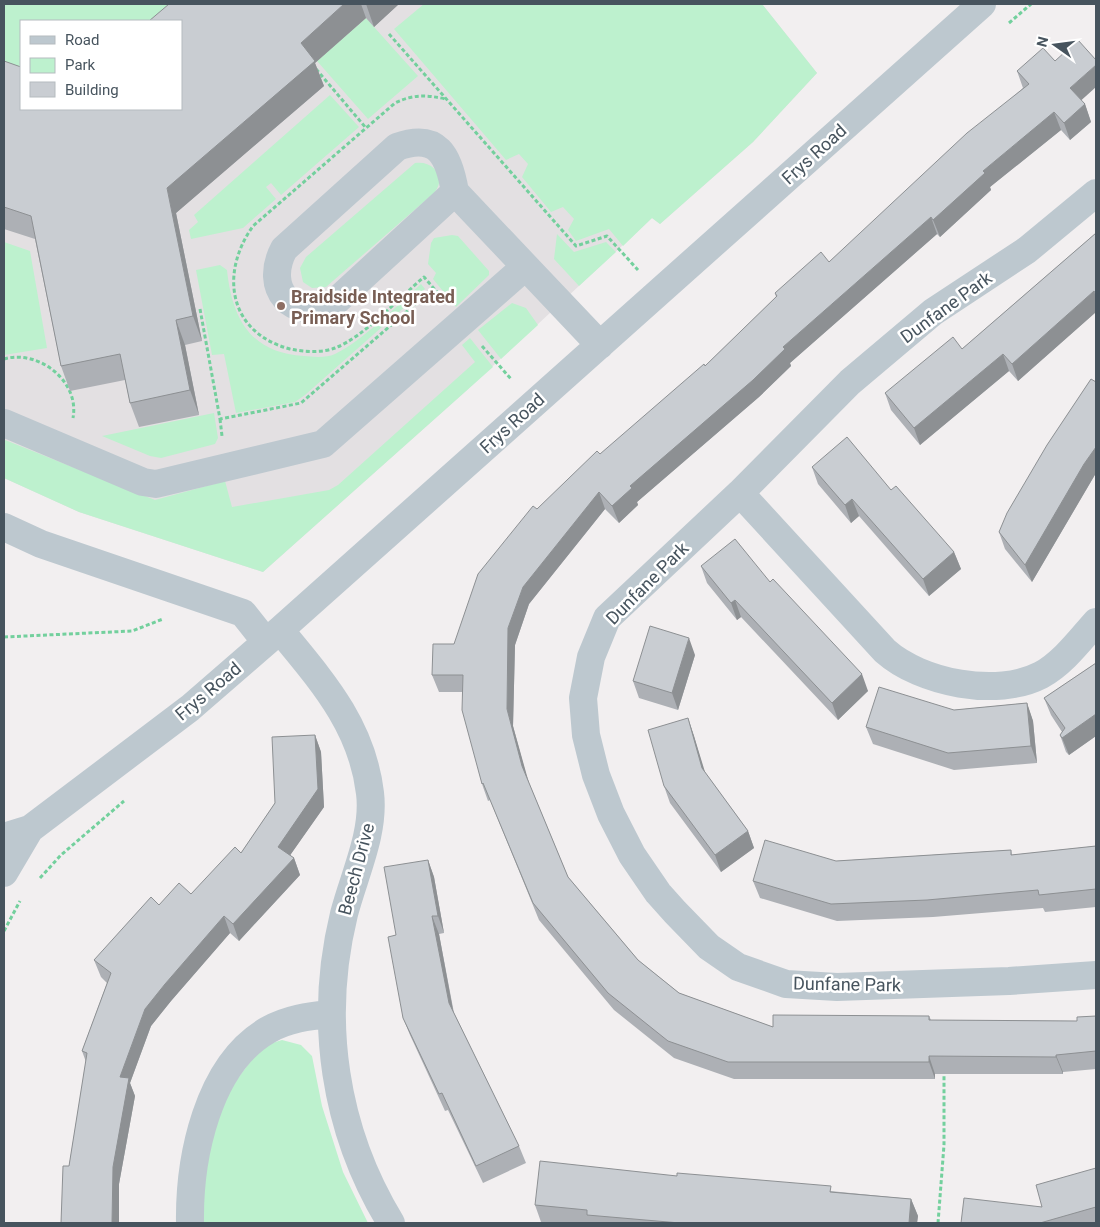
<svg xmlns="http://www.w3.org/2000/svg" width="1100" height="1227" font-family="Roboto,sans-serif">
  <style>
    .education { fill: #e3e0e2; fill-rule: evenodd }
    .green { fill: #bdf1ce }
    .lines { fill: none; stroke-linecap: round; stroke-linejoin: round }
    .path { stroke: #73d09d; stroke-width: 3; stroke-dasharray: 4 2.5; stroke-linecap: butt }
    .minor { stroke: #bdc8cf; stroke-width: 28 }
    .wall { fill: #adb0b5 }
    .shaded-wall { fill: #8d9093 }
    .building { fill: #c9cdd2; stroke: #8d9093 }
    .education-dot { fill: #8d6e63; stroke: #fff; stroke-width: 2 }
    .labels { text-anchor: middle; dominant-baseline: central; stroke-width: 5; stroke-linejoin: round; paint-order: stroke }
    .street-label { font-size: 18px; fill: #47545e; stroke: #fff }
    .education-label { font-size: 18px; font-weight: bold; fill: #785e54; stroke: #fff; text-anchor: start }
  </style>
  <rect width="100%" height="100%" fill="#f2eff0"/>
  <path class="education" d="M4,4H762L817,73L753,142L660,224L652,218L466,391L263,572L79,512L4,478ZM21,21H181V109H21Z"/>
  <path class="green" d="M4,4H207L181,21H21V89L4,83Z
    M424,4H762L817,73L753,142L660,224L652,218L623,246L609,229L576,241L568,230L574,219L563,207L551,212L522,177L528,164L519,154L506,160L394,29Z
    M366,18L418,76L368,119L317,61Z
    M330,95L359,127L281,195L271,183L266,187L276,199L243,228L191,239L189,230L198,222L194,215Z
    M415,163C434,160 447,178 434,193L326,287L312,288L303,282L300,268L306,257Z
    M557,234L574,252L606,242L616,252L579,286L554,259Z
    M452,235L458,236L489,271V275L456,307L433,279L436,273L428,264L431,243L434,238Z
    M4,242L30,251L47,348L4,355Z
    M220,265L227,270C232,318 250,353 304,356C314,357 326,358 335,354C365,339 395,307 421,284L425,289L305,395L295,402L236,413L224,354L212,355L196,270Z
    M512,303L526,308L538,325L501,359L478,330Z
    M470,338L493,367L263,572L79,512L4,478L5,440L155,500L225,481L232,507L329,490L338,485L475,362L462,345Z
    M214,413L218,438L215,444L161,458L150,456L102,436Z
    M282,1040L301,1045L312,1056L322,1106L343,1172L368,1223H196L217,1106L262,1046Z"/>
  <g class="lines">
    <path class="path" d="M1009,23L1031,4
      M389,34L576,246L607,236L638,270
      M316,69L366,128
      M443,299L424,277C400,297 364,337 335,348C322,353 304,352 290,349C229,333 219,274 253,226L395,103C413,94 427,95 446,99
      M200,309L220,419L301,403L434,288
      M482,346L511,379
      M4,359C38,349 80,381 73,418
      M220,419L222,436
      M4,637L132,631L163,619
      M40,878L61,855L124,801
      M4,931L20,901
      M938,1223L944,1145V1072"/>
    <path class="minor" d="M455,192L333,304C292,322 263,288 284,249L397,147C438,132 449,156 455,192L600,345
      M1096,193L1027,250L933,312L850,382L740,493L607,618L591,657L583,698L586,735L596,775L611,814L632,855L658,893L675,912L709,947L738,967L786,984L837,987L1009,981L1096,975
      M4,423L143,482L156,484L323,444L525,267
      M740,493L885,651C921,683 997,698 1041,675C1063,663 1080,640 1096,622
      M4,527L41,544L243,613L266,642
      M280,630C321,680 362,725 370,793C375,833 354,875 344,914C318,1020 334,1130 391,1223
      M4,837L30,829L190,708L280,630L982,4
      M4,873L30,829
      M190,1223C189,1159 207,1065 268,1030C287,1019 309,1016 330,1014"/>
  </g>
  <path class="wall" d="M169,4H399L374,27L366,18L315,63L324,86L176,213L202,341L185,345L199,415L139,427L130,403L125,380L70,391L61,366L35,239L4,229V61L21,109H181Z
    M1017,71L1081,101L1085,104L1091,122L1070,140L1061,130L990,187L991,190L940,237L937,234L790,363L791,366L759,397L637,502L638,505L619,523L605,509L529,604L515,645L513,726L527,778L568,877L638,960L679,993L773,1027L929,1016L931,1020L1077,1021L1096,1016V1069L1063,1072V1074H935V1079H734L674,1058L614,1010L539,920L490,800L488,801L482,784L462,692H439L432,675L454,644L537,509L705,366L776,297L775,293L829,262L1023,88Z
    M1096,233V312L1018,381L1009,371L920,445L891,410L885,393L962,349Z
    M1096,382V473L1032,582L1005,549L999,532Z
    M812,467L891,490L954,552L961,569L929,596L859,516L851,523L818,484Z
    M701,566L770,582L868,691L838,720L741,617L737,620L707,583Z
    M695,655L678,710L639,698L633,681Z
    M1096,663V736L1069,755L1066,752L1060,735L1062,732L1051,715L1044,698Z
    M1027,703L1033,721L1037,763L954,770L873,744L866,727L954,710Z
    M688,718L694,736L704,771L748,831L754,848L721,872L670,803L664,786Z
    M315,735L321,752L324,807L290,855L294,858L300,875L239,941L230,933L171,1001L151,1026L130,1083L135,1096L119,1184V1223H61L69,1166L86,1062L82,1051L107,983L101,977L94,960L159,905L191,894L241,853L275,803Z
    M1096,846V907L1045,912L1043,908L933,917L837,921L760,898L753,881L836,861L1011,850L1012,855Z
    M428,860L434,877L444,933L439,934L454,1013L519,1146L526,1163L483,1183L448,1110L445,1111L410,1035L403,1018L396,935Z
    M1096,1168V1223H961L1042,1207Z
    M677,1176L911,1199L918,1216L917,1223H554L541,1222L535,1205Z"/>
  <path class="shaded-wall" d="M344,4H361L366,18L315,63L324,86L176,213L202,341L193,316L167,188L301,43Z
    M366,4H399L374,27Z
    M1096,65V87L1076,105L1070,88Z
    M1085,104L1091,122L1070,140L1064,123Z
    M1054,112L1061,130L990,187L991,190L940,237L933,220L983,171Z
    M931,217L937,234L790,363L791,366L759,397L637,502L638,505L619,523L612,506L630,486L783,347Z
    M1094,291L1096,297V312L1018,381L1012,364Z
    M176,320L185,345L199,415L190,390Z
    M1003,354L1009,371L920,445L914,428Z
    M1096,447V473L1032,582L1025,565L1084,464Z
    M599,492L605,509L529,604L515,645L513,726L529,783L522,766L507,709L508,628L523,587Z
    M852,499L859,516L851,523L845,505Z
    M954,552L961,569L929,596L923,579Z
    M735,600L741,617L737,620L731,603Z
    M689,638L695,655L678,710L672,693Z
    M862,674L868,691L838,720L832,703Z
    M1027,703L1033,721L1037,763L1031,746Z
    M1096,714V736L1069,755L1062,738Z
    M688,718L694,736L709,785L702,768Z
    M315,735L321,752L324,807L284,864L278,847Z
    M748,831L754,848L721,872L715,855Z
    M294,858L300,875L239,941L233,924Z
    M428,860L434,877L444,933L438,916Z
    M224,916L230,933L171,1001L151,1026L130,1083L135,1096L119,1184V1223H112L113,1167L120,1077L145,1009L165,984Z
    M432,916L439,934L455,1021L449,1003Z
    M1056,1055L1063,1072V1074L1056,1057Z
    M929,1056L935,1074V1079L929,1062Z
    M911,1199L918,1216L917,1223H909Z"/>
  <path class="building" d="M169,4H344L301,43L315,61L167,188L193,316L176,320L190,390L130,403L120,354L61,366L31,216L4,207V61L21,67V109H181V21H149Z
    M1078,40L1096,60V65L1070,88L1085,104L1064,123L1054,112L983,171L985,173L933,220L931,217L783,347L785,349L753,380L630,486L632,488L612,506L599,492L523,587L508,628L507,709L522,766L568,877L638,960L679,993L773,1027V1015L929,1016V1020L1077,1021V1017L1096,1016V1051L1056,1055V1057L929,1056V1062H728L668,1041L608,993L533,903L483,783L482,784L462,710L463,675H432L433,644H454L478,574L533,506L537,509L597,451L600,454L704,364L705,366L777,296L775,293L821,252L829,262L967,133L1029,84L1017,71L1043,48L1055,61Z
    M1096,233V294L1094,291L1012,364L1003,354L914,428L885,393L953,337L962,349Z
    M1091,379L1096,382V447L1084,464L1025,565L999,532L1007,513L1047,445Z
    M847,437L891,490L896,486L954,552L923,579L852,499L845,505L812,467Z
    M735,539L770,582L773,579L862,674L832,703L735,600L731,603L701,566Z
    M650,626L689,638L672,693L633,681Z
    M1096,663V714L1062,738L1060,735L1065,728L1044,698Z
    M879,687L954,710L1027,703L1031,746L948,753L866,727Z
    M688,718L702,768L748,831L715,855L664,786L648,730Z
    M315,735L318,789L278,847L294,858L233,924L224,916L165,984L145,1009L120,1077L129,1078L113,1167L112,1223H61L63,1166H69L87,1053L82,1051L111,973L94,960L151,897L159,905L179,883L191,894L235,847L241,853L275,803L272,737Z
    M765,840L836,861L1011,850V855L1096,846V889L1039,895L1038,890L927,900L831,904L753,881Z
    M428,860L438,916H432L449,1003L519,1146L476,1166L442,1093L439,1094L403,1018L388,937L396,935L384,867Z
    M540,1161L677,1176V1173L831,1186L830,1192L911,1199L909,1223H680L587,1215V1210L535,1205Z
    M1096,1168V1207L1040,1223H961L964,1198L1042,1207L1036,1185Z"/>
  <circle class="education-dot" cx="281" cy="306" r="5"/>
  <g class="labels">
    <g class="street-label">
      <text transform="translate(814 154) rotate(-42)">Frys Road</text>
      <text transform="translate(946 307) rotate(-36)">Dunfane Park</text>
      <text transform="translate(512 423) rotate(-42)">Frys Road</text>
      <text transform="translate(647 583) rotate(-45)">Dunfane Park</text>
      <text transform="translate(208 691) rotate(-40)">Frys Road</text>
      <text transform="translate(356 869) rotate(-75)">Beech Drive</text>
      <text transform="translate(847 984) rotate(1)">Dunfane Park</text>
    </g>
    <g class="education-label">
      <text x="291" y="296">Braidside Integrated<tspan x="291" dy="21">Primary School</tspan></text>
    </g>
  </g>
  <rect width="1100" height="1227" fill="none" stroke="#47545e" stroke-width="10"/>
  <rect x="20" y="20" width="162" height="90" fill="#ffffff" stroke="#b5bbbf"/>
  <rect x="30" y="36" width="25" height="8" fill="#bdc8cf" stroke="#b5bbbf"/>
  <text x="65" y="45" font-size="15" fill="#47545e">Road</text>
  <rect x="30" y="58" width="25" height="15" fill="#bdf1ce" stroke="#b5bbbf"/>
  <text x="65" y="70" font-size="15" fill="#47545e">Park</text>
  <rect x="30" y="82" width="25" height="15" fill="#c9cdd2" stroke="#b5bbbf"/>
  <text x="65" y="95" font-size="15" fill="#47545e">Building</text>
  <g transform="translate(1055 45) rotate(284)" stroke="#ffffff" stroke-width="4" paint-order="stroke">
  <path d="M0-4L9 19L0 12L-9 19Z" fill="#47545e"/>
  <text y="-8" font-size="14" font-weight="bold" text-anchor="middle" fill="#47545e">N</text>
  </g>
</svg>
